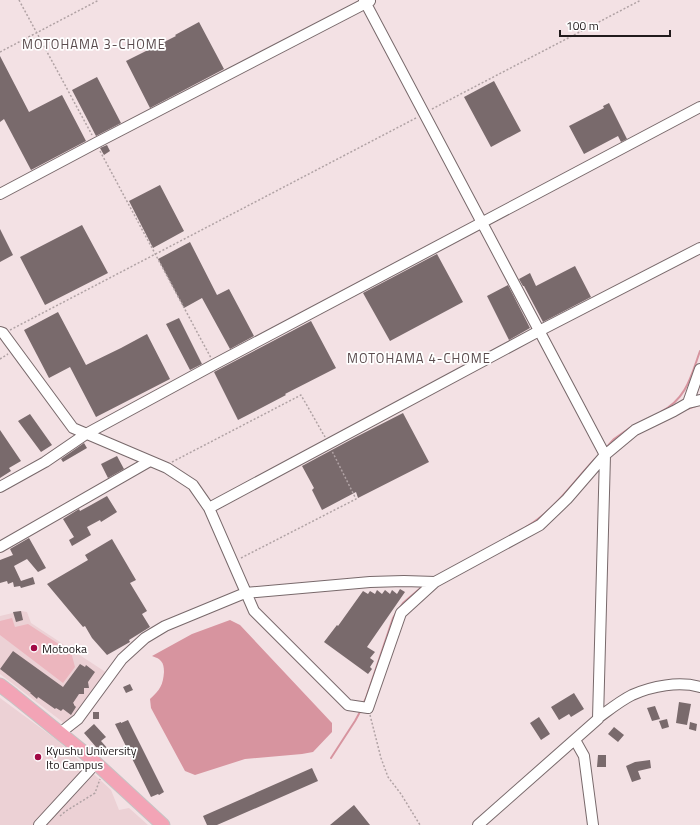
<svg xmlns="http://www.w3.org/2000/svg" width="700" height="825" font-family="'Titillium Web',sans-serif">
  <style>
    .built { fill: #ecd1d5 }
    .green { fill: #ecb6be }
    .water { fill: #d7949f }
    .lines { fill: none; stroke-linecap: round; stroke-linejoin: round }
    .stream { stroke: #d7949f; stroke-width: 2 }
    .building { fill: #796a6c }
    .minor-casing { stroke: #78696b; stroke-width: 12 }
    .major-casing { stroke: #c5c4c4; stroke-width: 15 }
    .path { stroke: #b0a2a4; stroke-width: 1.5; stroke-dasharray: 2 2; stroke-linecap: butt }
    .minor { stroke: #fff; stroke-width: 10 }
    .major { stroke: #f3a4b6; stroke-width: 13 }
    .poi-dot { fill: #a20945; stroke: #fff; stroke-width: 1.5 }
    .labels { text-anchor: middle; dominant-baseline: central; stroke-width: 3.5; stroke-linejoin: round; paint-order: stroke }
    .poi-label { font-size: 12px; fill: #211b1c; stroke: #fff; text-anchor: start }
    .neighbourhood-label { font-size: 13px; letter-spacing: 1px; fill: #5a4b4d; stroke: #fff }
  </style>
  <rect width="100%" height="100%" fill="#f3e1e4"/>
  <path class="built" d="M21,611L27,612L31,623L107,673L76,716L64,723L0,674V616Z
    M0,698L57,740L111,790L119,810L129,808L148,825H0Z"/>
  <path class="green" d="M12,618L15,627L28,624L71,652L75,667L63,683L0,635V621Z"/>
  <path class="water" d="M230,620L240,625L332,723V732L313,752L302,754L245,759L195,775L185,771L151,708L150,699C160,690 163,685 164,672C164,662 161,659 152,656L192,634Z"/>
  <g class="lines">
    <path class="stream" d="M687,409L696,406
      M661,412C687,398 691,376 700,351
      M605,449L614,439L631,427
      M526,527C554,511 573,482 595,459
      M399,609L403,603L423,586
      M363,704L366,698L393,618L396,613
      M331,758L355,721L361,710"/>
  </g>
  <path class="building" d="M199,22L224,69L150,108L126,61L176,36L175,35Z
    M0,56L29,112L62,95L86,141L31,170L4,119L0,122Z
    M97,77L121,123L96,136L72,90Z
    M494,81L521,131L491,147L464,97Z
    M609,103L627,139L621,142L618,136L584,154L569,126L604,108L603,106Z
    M107,145L110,151L104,155L100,148Z
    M160,185L184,231L153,248L129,201Z
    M82,225L108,273L45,305L20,257Z
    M0,229L13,255L0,262Z
    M190,242L217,295L229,289L254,336L230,349L202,298L184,308L158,259Z
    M437,254L463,302L390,341L363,293Z
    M575,266L591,297L543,322L524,286H523L519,279L530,273L536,286Z
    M508,285L530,328L509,340L487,296Z
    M58,312L86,365L121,348L147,334L170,379L96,417L70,367L49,378L24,330Z
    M179,318L202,364L190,370L166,324Z
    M311,321L336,368L285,394L286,395L238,420L214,372Z
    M403,413L429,462L358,498L356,492L322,510L312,490L314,488L302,466L356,437Z
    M30,414L52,445L41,452L18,421Z
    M0,430L21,461L9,468L11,471L0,478Z
    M84,443L87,448L63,462L61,459Z
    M117,456L124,469L108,478L101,464Z
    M107,496L117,512L101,522L100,520L87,527L91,535L72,546L69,540L74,537L63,519L79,509L80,511L91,505Z
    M29,538L46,568L38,572L27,559L14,566L21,581L33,577L35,584L21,588L20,586L14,587L13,582L8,584L7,581L0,583V560L13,555L10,549Z
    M112,539L136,580L130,583L147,611L142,614L150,627L129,640L130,642L107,655L92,638L85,626L83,627L47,584L88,560L85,555Z
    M400,589L405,592L367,647L375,652L370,658L374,661L370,667L372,669L368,674L324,642L337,625L338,626L363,591L368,594L370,591L375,594L377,590L382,594L385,590L390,594L392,590L397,594Z
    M21,611L23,620L16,622L13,612Z
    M13,651L63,687L80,664L85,667L86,665L95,672L88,682L89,688H84V694H79L73,703L74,704V705L76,707L71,715L63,709L61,711L56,708L55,709L38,697L37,699L30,693H31L0,669Z
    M130,684L133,690L126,693L123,687Z
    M574,693L584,709L571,717L569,714L559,720L551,707Z
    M679,702L691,704L687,725L676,723Z
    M655,706L660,719L652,721L647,708Z
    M93,712H99V719H93Z
    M539,717L550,734L541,740L530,723Z
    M667,719L669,727L662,729L659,721Z
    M128,720L164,792L159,795L158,794L151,797L115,724L121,722V723Z
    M690,722L697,724L696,731L689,729Z
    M94,724L106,737L101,741L108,749L102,754L84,733Z
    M614,727L624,735L618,742L608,734Z
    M598,755H606V767H597Z
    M650,760L651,768L638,771L641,779L632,782L626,766L635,762Z
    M312,768L318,781L217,825H207L203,816Z
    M354,805L370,825H330Z"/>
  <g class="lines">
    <defs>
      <path id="minor" d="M364,0L605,455L598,719
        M0,194L96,143L370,1
        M0,332L3,333L73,428L167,468L193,485L209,508L254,611L348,705L368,708L401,613L435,582L540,525L567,499L605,455L635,430L674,411L688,403L700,400
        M688,403L700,369
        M0,487L45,462L86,434L215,364L700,107
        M209,508L539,331L700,248
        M0,547L150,461
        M60,733L78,719L122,659L145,638L165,626L245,593L370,582L404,581L435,582
        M575,740L584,756L593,825
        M39,825L96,763
        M478,825L598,719V718C609,710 620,701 632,695C652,686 679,681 700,687"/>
      <path id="major" d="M0,685L13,695L86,754L163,825"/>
    </defs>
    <use href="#minor" class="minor-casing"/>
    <use href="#major" class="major-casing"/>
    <path class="path" d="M19,0L92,135
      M0,52L99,0
      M432,109L641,0
      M100,151L211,358
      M10,330L416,118
      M0,359L8,354
      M172,462L301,395L325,437
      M241,558L356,499L332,451
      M370,715L381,758L388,777L401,794L420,825
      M60,816L66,811L95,793L100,779"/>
    <use href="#minor" class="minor"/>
    <use href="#major" class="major"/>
  </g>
  <g class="poi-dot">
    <circle cx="34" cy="648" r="4"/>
    <circle cx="38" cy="757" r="4"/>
  </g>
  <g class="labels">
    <g class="poi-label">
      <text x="42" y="648">Motooka</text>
      <text x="46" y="750">Kyushu University<tspan x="46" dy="14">Ito Campus</tspan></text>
    </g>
    <g class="neighbourhood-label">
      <text x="94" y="44">MOTOHAMA 3-CHOME</text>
      <text x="419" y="358">MOTOHAMA 4-CHOME</text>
    </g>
  </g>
  <path d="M560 30v6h110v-6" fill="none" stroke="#211b1c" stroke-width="2"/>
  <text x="566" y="30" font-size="12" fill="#211b1c" stroke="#ffffff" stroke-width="3" paint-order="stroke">100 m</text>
</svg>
